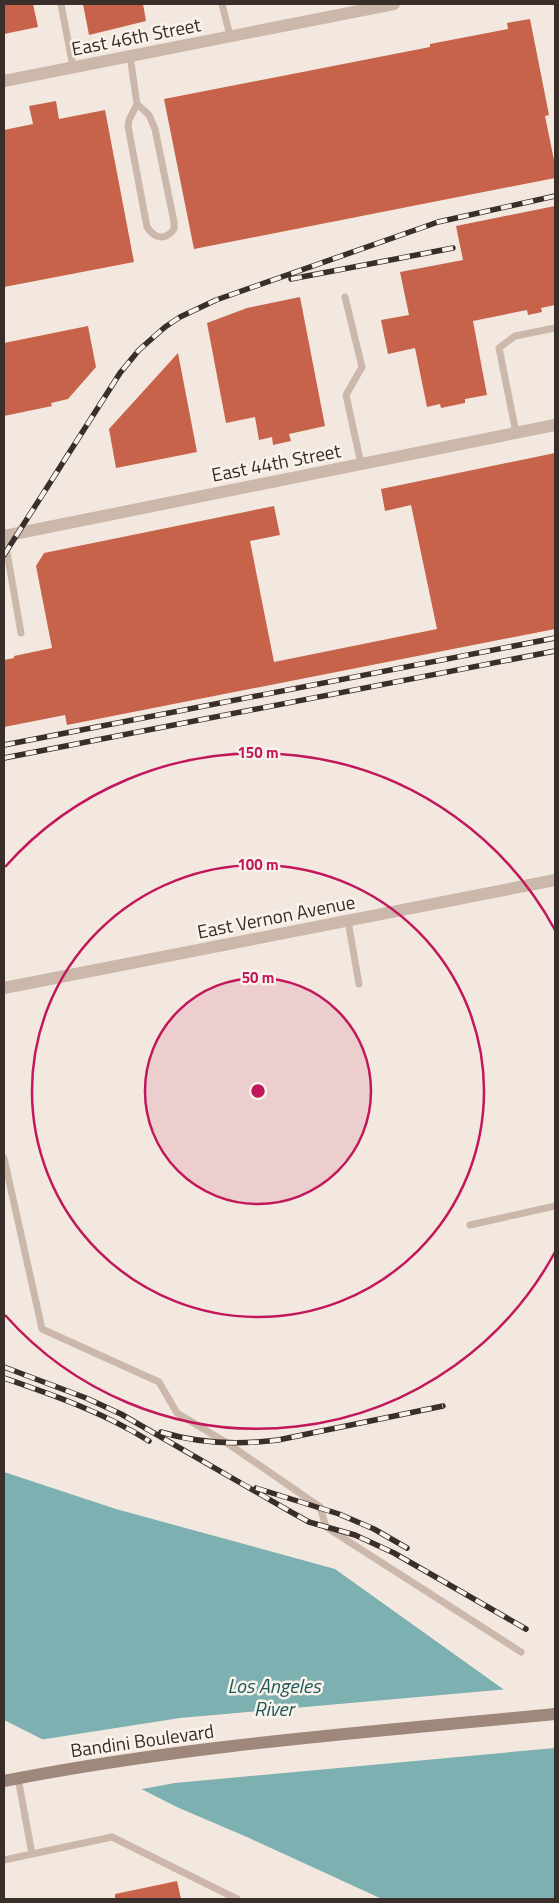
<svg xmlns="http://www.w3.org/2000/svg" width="559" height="1903" font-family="'Titillium Web',sans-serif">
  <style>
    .water { fill: #7db0b0 }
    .pier { fill: #f3e8df }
    .building { fill: #c6634a }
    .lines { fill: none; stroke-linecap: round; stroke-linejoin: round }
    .service { stroke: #cbb8aa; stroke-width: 7 }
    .minor { stroke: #cbb8aa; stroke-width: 12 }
    .tertiary { stroke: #cbb8aa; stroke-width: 12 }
    .secondary { stroke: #9f877b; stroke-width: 12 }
    .rail-casing { stroke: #392e2a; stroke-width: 5.5 }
    .rail { stroke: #faf3eb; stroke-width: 4; stroke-dasharray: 11; stroke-linecap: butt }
    .ring { fill: none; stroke: #c2185b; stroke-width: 2.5 }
    .labels { text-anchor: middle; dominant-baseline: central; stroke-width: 5; stroke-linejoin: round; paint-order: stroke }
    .street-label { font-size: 19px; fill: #392e2a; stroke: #faf3eb }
    .water-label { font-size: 20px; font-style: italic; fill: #1f595b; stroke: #faf3eb }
    .centre { fill: #c2185b; stroke: #faf3eb; stroke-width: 2.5 }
    .ring-label { font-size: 15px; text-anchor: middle; font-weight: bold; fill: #c2185b; stroke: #faf3eb; stroke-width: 5; stroke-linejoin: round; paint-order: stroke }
  </style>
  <rect width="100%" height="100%" fill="#f3e8df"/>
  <path class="water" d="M4,1472L116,1509L335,1569L555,1726V1899H382L247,1837L179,1808L4,1720Z"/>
  <path class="pier" d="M509,1689L555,1722V1748L175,1783L137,1790L39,1740L180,1718Z"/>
  <path class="building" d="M4,4H33L38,27L4,34Z
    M83,4H143L146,21L89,35Z
    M530,19L549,115L545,116L555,165V178L194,249L164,99L430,47V44L508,29L507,23Z
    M56,101L59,119L105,110L134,262L4,287V130L33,124L29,106Z
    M555,206V305L541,308L542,312L528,315L527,310L473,321L487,395L465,399V403L441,408L440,404L427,407L415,348L388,354L381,320L409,315L400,272L463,260L456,226Z
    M300,297L325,426L289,434L291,441L273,445L272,437L259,440L255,417L226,423L207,323L247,308Z
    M88,326L96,367L68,399L51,403L52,406L4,416V343Z
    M178,353L197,452L116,468L109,429Z
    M555,453V629L67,725L65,715L4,727V660L14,658V656L52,648L36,566L44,553L274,506L280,535L250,541L274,662L437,629L411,505L385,511L381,489Z
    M177,1881L181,1899H115V1894Z"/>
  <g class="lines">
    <path class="service" d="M61,4L73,67
      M222,4L230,36
      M130,56L137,104L129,120L128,126L147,227C155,239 165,241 174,229V222L155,129L149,115L137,104
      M345,297L362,367L346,395L361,464
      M516,433L499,348L515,336L555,328
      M4,535L21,633
      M348,921L359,984
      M4,1158L42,1329L159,1382L177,1413L227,1443L320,1507L326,1527L521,1652
      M470,1225L555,1206
      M32,1854L112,1837L237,1899
      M4,1860L32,1854L18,1778"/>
    <path class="minor" d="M4,81L394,4
      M4,536L555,425"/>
    <path class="tertiary" d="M4,988L555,880"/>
    <path class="secondary" d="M4,1781C185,1745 371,1732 555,1714"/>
    <defs>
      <path id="rail" d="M291,279L453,248
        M4,555L120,373L139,350L165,327L180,317L216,300L438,222L555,196
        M4,745L555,638
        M4,758L555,651
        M4,1367L86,1398L121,1414L291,1512L309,1522L355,1535L394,1553L526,1629
        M4,1378C53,1395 105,1413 149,1441
        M161,1432C200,1444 238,1445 278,1440L443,1406
        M256,1488L339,1514L374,1529L407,1548"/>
    </defs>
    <use href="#rail" class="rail-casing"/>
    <use href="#rail" class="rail"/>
  </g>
  <circle cx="258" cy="1091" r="113" fill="#c2185b" fill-opacity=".12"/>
  <g class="ring">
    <circle cx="258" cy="1091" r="113"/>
    <circle cx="258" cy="1091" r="226"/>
    <path d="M555 1252A338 338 0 0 1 5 1315M5 867A338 338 0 0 1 555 930"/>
  </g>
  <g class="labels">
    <g class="street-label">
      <text transform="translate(136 36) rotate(-11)">East 46th Street</text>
      <text transform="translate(276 462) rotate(-11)">East 44th Street</text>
      <text transform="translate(276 916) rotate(-11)">East Vernon Avenue</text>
      <text transform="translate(142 1740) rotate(-8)">Bandini Boulevard</text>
    </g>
    <g class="water-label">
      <text x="274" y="1685">Los Angeles<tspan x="274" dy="23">River</tspan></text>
    </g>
  </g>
  <circle cx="258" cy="1091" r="8" class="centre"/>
  <g class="ring-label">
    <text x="258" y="758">150 m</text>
    <text x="258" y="870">100 m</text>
    <text x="258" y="983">50 m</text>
  </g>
  <rect width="559" height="1903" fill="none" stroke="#392e2a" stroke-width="10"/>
</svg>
